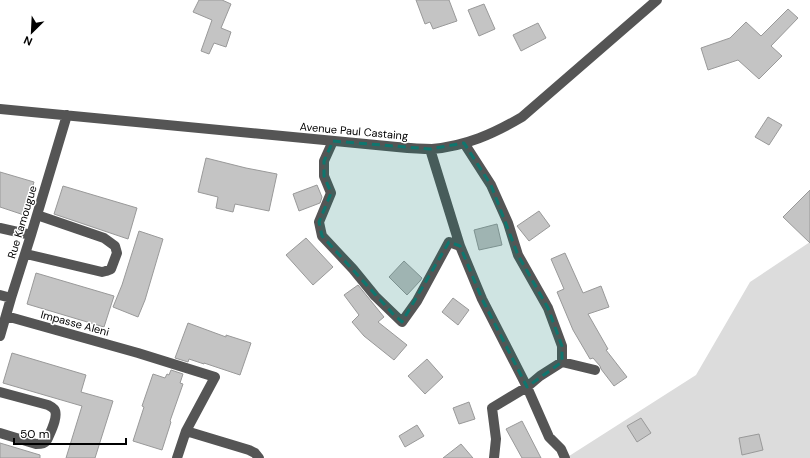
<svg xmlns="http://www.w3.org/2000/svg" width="810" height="458" font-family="'DM Sans',sans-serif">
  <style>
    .green { fill: #dcdcdc }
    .building { fill: #c4c4c4; stroke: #999 }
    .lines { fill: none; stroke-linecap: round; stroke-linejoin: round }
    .minor { stroke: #555; stroke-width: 10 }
    .marked { fill: #0f766e; fill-opacity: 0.2; stroke: #0f766e; stroke-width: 3; stroke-dasharray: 8 5; stroke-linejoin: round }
    .labels { text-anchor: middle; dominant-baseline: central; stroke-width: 3; stroke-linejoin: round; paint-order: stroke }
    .street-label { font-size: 11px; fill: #000; stroke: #fff }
  </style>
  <rect width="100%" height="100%" fill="#fff"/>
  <path class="green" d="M810,242V458H566L696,375L750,282Z"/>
  <path class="building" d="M199,0H222L231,4L221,28L231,32L226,47L214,43L209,54L201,51L212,20L193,12Z
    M416,0H449L457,21L433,29L430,22L425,24Z
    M484,4L495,29L479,36L468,10Z
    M788,9L798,18L771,46L782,56L759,79L738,60L708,70L701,48L730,38L746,22L761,36Z
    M538,23L546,38L521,51L513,35Z
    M768,117L782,125L769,145L755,137Z
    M206,158L246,168L277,174L269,211L235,204L233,212L216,208L218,197L198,192Z
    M0,172L34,182L24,215L0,207Z
    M317,185L322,197L320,203L299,211L293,194Z
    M63,186L137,208L128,239L54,214Z
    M810,190V243L783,217Z
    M539,211L550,226L529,241L517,226Z
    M497,224L502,245L479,250L474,230Z
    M139,231L163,239L145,300L138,317L113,307L122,285Z
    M306,238L333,267L313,285L286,255Z
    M565,253L583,293L601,286L609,307L588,314L608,349L606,350L627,377L614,386L601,369L600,366L593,358L590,359L573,330L557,292L564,289L551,259Z
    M404,261L422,278L420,281L407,295L389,277Z
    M36,273L114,296L104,327L27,304Z
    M358,285L384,317L378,322L407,345L394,360L364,336L352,322L359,315L344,295Z
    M453,298L469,310L458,325L442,312Z
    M188,323L226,337V335L251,343L240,375L204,363V364L189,359L188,362L175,358Z
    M12,353L86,375L81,392L113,401L95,458H66L82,406L3,383Z
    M427,359L443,377L425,394L408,376Z
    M171,370L183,374L180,383L183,384L170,421L171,422L162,450L133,441L144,407L142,406L153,374L165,378L167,374L169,375Z
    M469,402L475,419L459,424L453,408Z
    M641,418L651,433L637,442L627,426Z
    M522,421L541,458H522L506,429Z
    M417,425L424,436L405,447L399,436Z
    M759,434L763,450L742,455L739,438Z
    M0,443L40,455V458H0Z
    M461,444L473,458H443Z"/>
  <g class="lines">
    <path class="minor" d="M0,109L397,147C408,148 420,149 432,149C466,146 493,134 522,117L657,0
      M333,141L324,161V176L331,193L319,222L322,236L353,269L375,296L402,322L417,301L449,242L460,246
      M464,143L491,185L508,223L518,255L548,308L562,346V362
      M430,149L460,246L482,299L527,387L549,437L561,449L565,458
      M0,228L31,235
      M26,254L102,272L106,271L111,269L117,253L115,246L104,238L37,215
      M0,295L11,298
      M6,316L138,353L215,377L186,431L177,458
      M0,336L11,298L31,235L67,115
      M0,392L48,405C50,406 52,407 54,409C59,415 51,431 48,438C46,444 41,444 36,444L0,433
      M186,431L249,450L255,453L259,458
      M494,458L496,439L492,408L527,387L540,376L562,362L595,370"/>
  </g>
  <path class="marked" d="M333,141L430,149L464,143L491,185L518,255L548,308L562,346V362L527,387L482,299L460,246L449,242L402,322L393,314L322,236L319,222L331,193L324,176V161Z"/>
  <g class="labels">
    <g class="street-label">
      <text transform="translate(354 131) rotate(5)">Avenue Paul Castaing</text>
      <text transform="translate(22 222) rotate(-73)">Rue Kamougue</text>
      <text transform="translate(75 323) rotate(15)">Impasse Aleni</text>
    </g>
  </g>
  <g transform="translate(32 32) rotate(204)" stroke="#ffffff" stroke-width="3" paint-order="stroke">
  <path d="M0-3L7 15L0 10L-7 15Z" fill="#000000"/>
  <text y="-6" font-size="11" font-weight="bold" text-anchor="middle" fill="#000000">N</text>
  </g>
  <path d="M14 438v6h112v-6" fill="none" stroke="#000000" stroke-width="2"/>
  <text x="20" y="438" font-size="12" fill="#000000" stroke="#ffffff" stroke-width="3" paint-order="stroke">50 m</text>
</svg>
